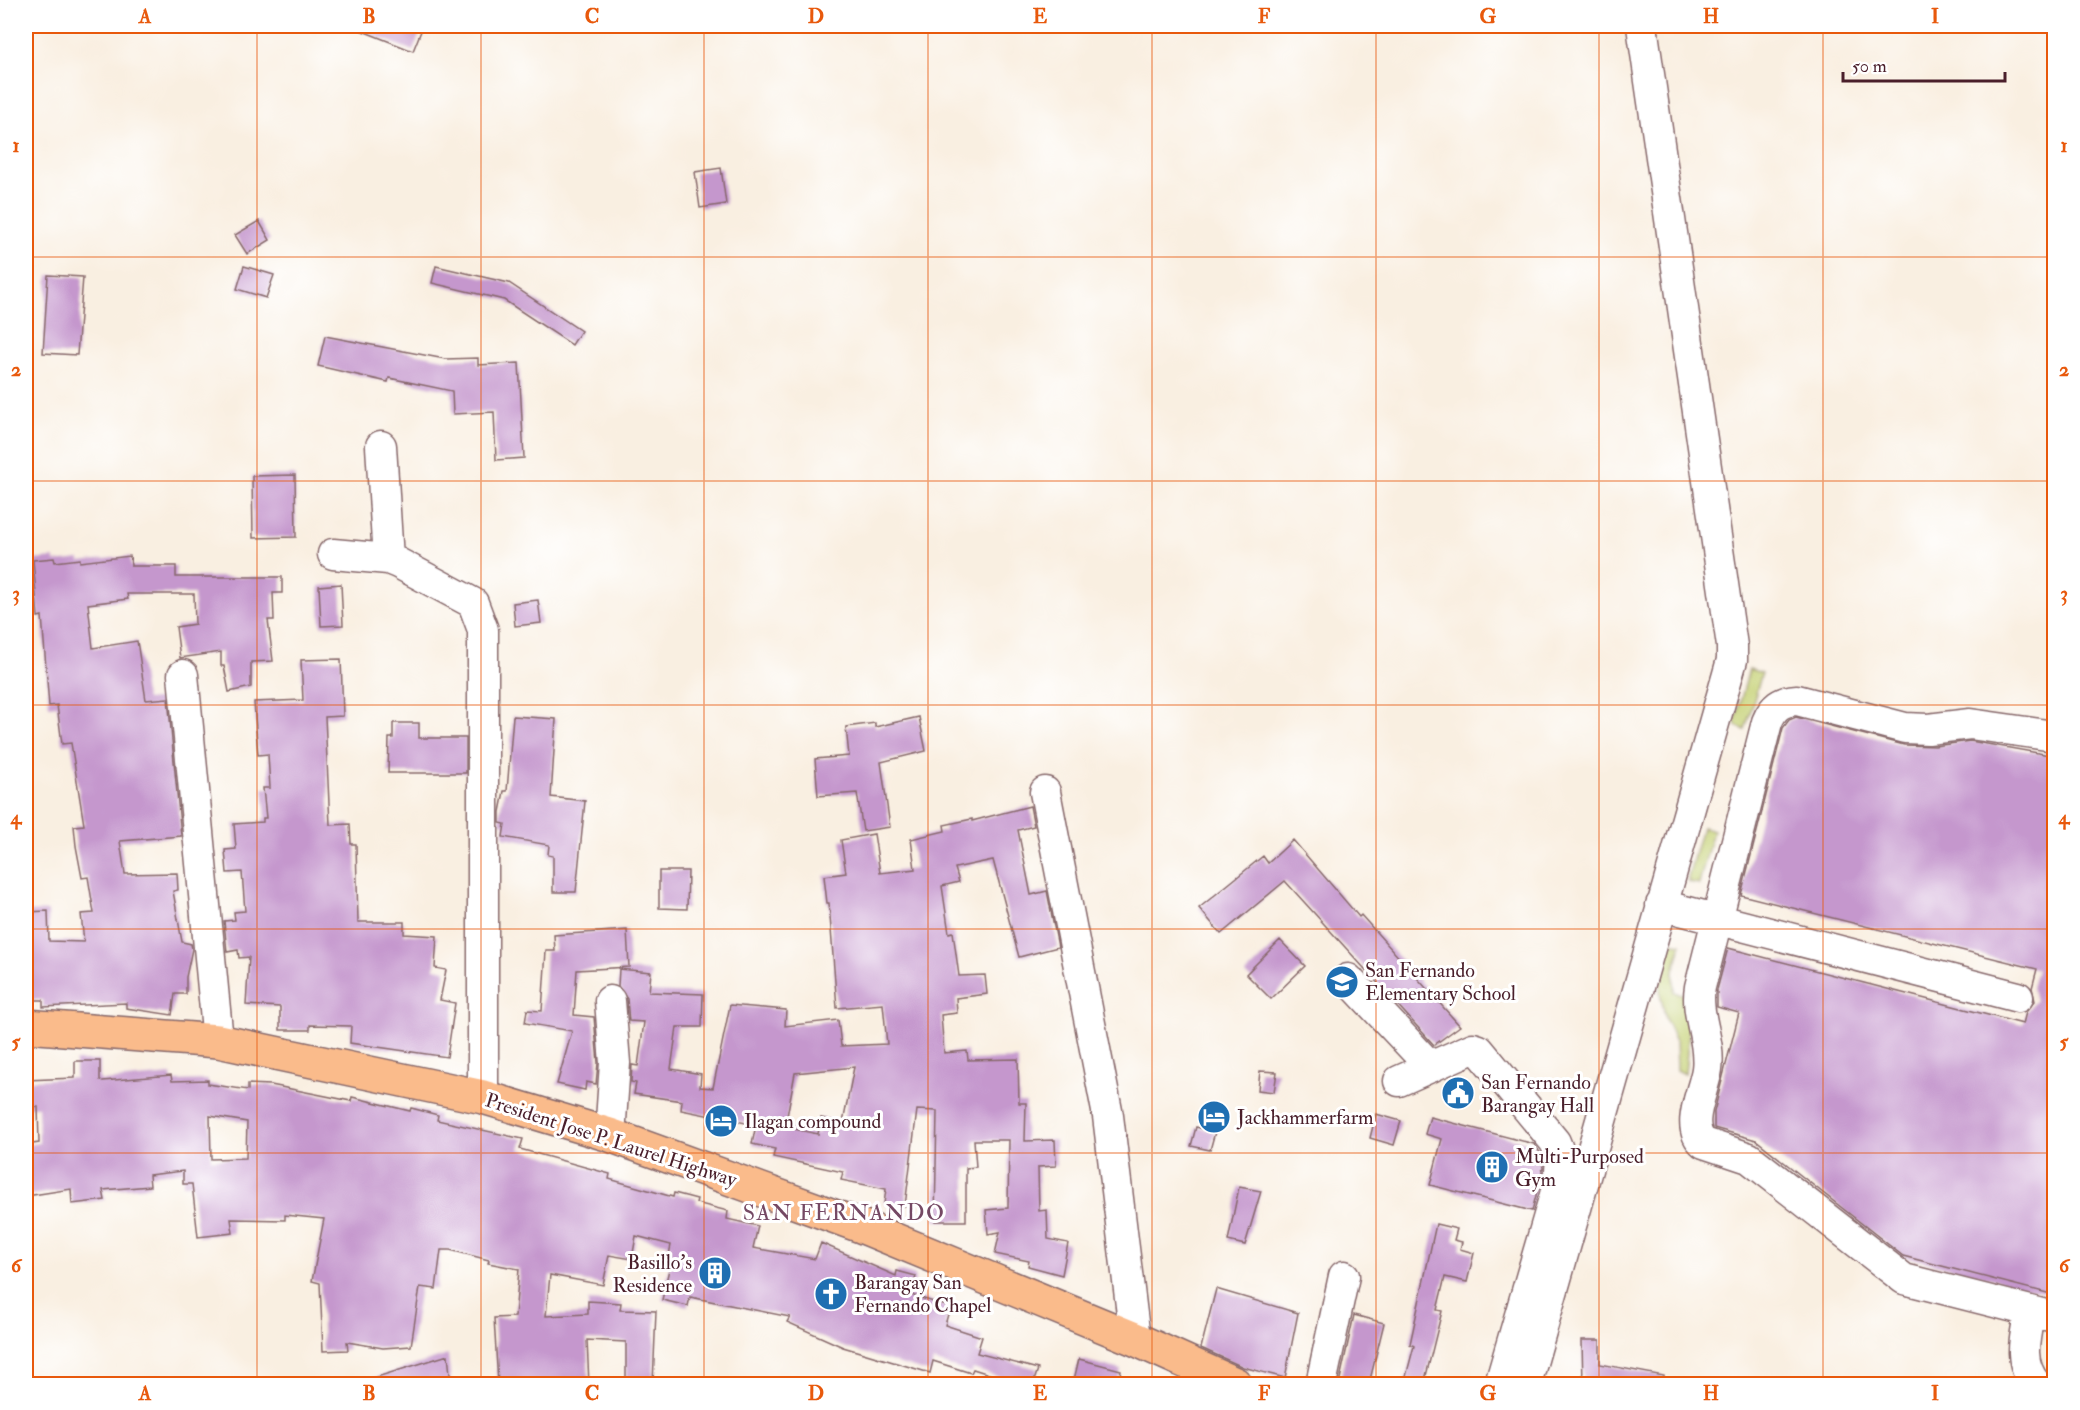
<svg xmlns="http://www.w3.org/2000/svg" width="2080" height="1410" font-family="'IM FELL Double Pica',serif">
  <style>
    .green { fill: #c4d072; stroke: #87784e; stroke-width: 1.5 }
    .building { fill: #c597cd; fill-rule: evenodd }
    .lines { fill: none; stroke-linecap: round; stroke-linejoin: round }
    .minor-casing { stroke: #87686b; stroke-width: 33 }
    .highway-casing { stroke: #87686b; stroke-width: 36 }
    .minor { stroke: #fff; stroke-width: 30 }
    .highway { stroke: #fabb8b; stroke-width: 33 }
    .grid { fill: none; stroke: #e8590c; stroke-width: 1.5; stroke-opacity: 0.55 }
    .labels { text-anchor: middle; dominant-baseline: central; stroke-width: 6; stroke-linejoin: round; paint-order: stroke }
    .poi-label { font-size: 20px; fill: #4a1f2b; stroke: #fff; text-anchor: start }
    .street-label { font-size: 20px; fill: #4a1f2b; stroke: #fff }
    .quarter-label { font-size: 22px; letter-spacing: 1.5px; fill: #754964; stroke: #fff }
    .neatline { fill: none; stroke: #e8590c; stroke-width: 2 }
    .grid-label { font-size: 20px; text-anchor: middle; font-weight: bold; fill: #e8590c }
  </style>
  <rect width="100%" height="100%" fill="#fff"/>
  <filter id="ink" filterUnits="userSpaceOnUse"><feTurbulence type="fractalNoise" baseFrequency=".0167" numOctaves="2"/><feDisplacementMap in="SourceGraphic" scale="12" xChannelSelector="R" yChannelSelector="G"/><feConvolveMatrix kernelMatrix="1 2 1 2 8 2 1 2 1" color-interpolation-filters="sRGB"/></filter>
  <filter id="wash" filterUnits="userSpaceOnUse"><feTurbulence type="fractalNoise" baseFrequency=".008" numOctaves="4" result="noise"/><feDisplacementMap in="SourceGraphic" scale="24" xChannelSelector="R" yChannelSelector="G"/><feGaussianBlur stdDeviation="1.35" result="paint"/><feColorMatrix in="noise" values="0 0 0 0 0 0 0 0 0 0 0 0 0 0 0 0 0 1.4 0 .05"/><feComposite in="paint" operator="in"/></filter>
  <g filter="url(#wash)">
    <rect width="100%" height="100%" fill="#f9efe1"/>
    <path class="green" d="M1749,669L1762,673L1745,730L1736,726L1735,722Z
      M1702,827L1713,831L1699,884L1689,882L1688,878Z
      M1670,942L1681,944L1674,971V992L1687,995L1690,1021L1685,1074L1677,1070L1676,1041L1666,1020L1660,993L1661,970Z"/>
    <g id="blocks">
      <path class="building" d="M350,26H423L413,51Z
        M721,168L726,204L700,208L695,172Z
        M259,221L270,240L247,254L235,235Z
        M244,266L274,275L266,298L237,289Z
        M436,266L509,283L581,331L572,345L504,300L432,283Z
        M48,275L83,277L77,355L43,353Z
        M325,336L445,359L478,358V365L519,363L524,458L496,460L494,412L453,414L452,391L389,378L388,382L318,366Z
        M295,475L296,537L253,538L252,476Z
        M130,556L131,566H176V577H282V593H273L274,620H268L273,661L251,662V687L229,692L224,666H221V652L180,658L176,627L195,624L194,594H127L128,599L88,604L93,648L137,641L146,700L168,698L181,836L120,841L125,874L177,873L178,890L173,891L182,942L191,944L192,949L186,977V994H175L172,1015L126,1008V1003L43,1007V1000H28L30,938H26V912L48,911L49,941L84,942L81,914L94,913L88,877L82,878L76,846L74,826L84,825L71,743L62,744L57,705L49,706L42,616L38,617L33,560L54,558L55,562L80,559V562Z
        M341,584L343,625L321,626L319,586Z
        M538,600L541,623L515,626L513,603Z
        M341,659L343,716L325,717L330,825L350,824L351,844H356L358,922H404V934L437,936L435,968L446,970L440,1000L455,1003L447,1057L350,1043L351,1026L310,1025V1030H280V1007L246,1005L249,957L239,958L238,950L227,952L224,921L235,920L234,912L245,911L242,872L227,873L225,850L236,849L234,824L263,822V818H266L263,788H270L268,754L258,755L254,702L303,700L301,660Z
        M513,716L556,719L551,797L585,801L576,892H553V856L548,855L549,845L503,837L505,824L500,823V812L504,791H507Z
        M919,717L926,751L881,762L890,827L863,831L857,793L818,796L815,759L849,756L846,727L875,723V727Z
        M1796,717L1904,745L1935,746L1970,741L2055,756V1295L1903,1256L1756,1140L1714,1128V1112L1739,1013L1717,1007V990L1728,948L2023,1024L2026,1012L2035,1001L2032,988L2037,969L1741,895L1783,728L1789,720Z
        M393,723H419V738H466V773H388L389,738H393Z
        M1030,806L1034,826L1018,830L1031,895L1047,891L1058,947L1019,957L993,860L955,868L959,882L942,886L949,933L953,932L959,976L985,975L987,994L956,998L957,1013L941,1015L944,1053L967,1051L968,1060L1018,1059L1019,1103H1026L1025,1141L1055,1140L1056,1166L1038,1167L1039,1211L1047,1210L1048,1239L1068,1243L1062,1275L1028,1266L1029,1261L995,1254L1000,1232L988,1234L986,1210L1008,1208L1009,1140H974L976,1167L966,1168V1221H935L937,1111L917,1110L905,1206L884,1204L886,1189L841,1180L843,1172L773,1157L775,1149L752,1144L756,1125L681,1110L682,1101L634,1094L636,1083L631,1082L632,1065L638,1066L644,1022L629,1021L627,999L618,986L619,969L651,972L649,992L703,994L702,1027H677L671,1069L701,1074L700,1087L713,1088L730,1005L786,1010L785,1026L838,1020L841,1046L887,1044L883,1004L837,1008L829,903H827L824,876L846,873L841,840L874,834L880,873L915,869L911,839L945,831L944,825L972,819V821ZM854,1067L843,1123L821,1118L818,1134L785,1127L795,1073Z
        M1293,840L1359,917L1361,915L1460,1026L1434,1045L1285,881L1221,934L1199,908L1263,856L1268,863Z
        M659,871H688L687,909L659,908Z
        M627,930L629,967L577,970L574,1015L594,1017L598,1063L596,1084L586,1082L585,1090L557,1084L572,1031L525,1023L527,1010L542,1011L546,951H555L554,935Z
        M1280,940L1305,966L1271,999L1246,974Z
        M75,1061H100V1080L103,1081L171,1075L172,1081L208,1080V1084L248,1090V1084L271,1085L351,1101L352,1097L410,1111L411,1108L438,1115L437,1120L523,1139L520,1149L610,1174L609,1179L673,1197L674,1193L697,1199L696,1203L728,1211L727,1219L758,1226L753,1248L815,1259L821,1243L896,1276L897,1271L916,1276L911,1295L950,1307L945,1325L982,1337L977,1353L1038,1369L1033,1384H1007L1008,1380L973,1369L971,1373L933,1361L930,1373L843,1347L787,1322L790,1317L690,1297L688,1306L662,1300L672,1256L669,1255L671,1245L636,1236L632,1259L609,1255L603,1285L550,1275L546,1316L588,1314V1301L621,1303L620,1310L656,1311L653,1384H626V1342L587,1340L589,1384H498L494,1318L515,1317L519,1269L488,1263L489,1260L450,1250H441L436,1289L420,1287L411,1346L383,1348L347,1342L348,1350L323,1351L320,1283L312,1281L324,1219L285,1215V1220L231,1219L233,1233L198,1237L192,1184H183V1171L149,1175L150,1186L103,1190L105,1200L72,1204L71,1189L26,1196V1145L39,1143L38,1107H26V1080L75,1078ZM210,1116L247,1122L246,1158L211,1159Z
        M1260,1071L1277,1072L1274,1092L1258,1090Z
        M1376,1114L1401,1121L1394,1145L1370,1138Z
        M1430,1117L1534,1144L1541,1154L1543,1168L1532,1211L1430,1185L1442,1139L1425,1134Z
        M1196,1127L1215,1132L1210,1150L1191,1146Z
        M1239,1187L1261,1191L1245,1245L1228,1241Z
        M1436,1224L1457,1229L1454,1240L1462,1242L1460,1249L1474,1253L1467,1282L1445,1277L1437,1310L1442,1311L1424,1384H1404L1414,1346L1410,1344Z
        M1216,1289L1298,1313L1285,1378L1243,1367L1201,1348Z
        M1354,1315L1384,1323L1369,1384H1339Z
        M1582,1340H1600V1364L1664,1376V1384H1583Z
        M448,1355L451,1384H367V1380Z
        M1079,1359L1121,1370L1118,1384H1073Z"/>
    </g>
  </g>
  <g filter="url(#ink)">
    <use href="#blocks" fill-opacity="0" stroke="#87686b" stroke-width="1.5"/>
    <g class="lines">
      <defs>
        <path id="minor" d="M381,446L388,559
          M333,554L388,559L398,563L473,603L483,630V1097
          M183,675L218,1041
          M2054,736L1970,724L1928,729L1905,728L1797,700C1781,701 1773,707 1767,722L1700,987C1695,1015 1711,1041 1707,1069C1704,1091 1684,1127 1704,1143L1749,1158L1904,1279L2054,1317
          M1045,792L1108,1116L1135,1339
          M1661,905L2018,997
          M1348,979L1431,1067
          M1399,1081L1473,1048L1479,1050L1555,1142C1564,1161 1560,1176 1555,1195L1500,1384
          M610,1135L615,1063L610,1001
          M2030,1311C2025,1337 2017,1362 2036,1384
          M1321,1384L1344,1276
          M1526,1384L1732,660V646L1642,26"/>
        <path id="highway" d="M26,1026L218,1041L483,1097L610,1135L861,1226L1135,1339L1235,1384"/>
      </defs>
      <use href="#minor" class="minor-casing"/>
      <use href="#highway" class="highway-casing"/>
      <use href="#minor" class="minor"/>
      <use href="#highway" class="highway"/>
    </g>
  </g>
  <path class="grid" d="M257,26V1384M481,26V1384M704,26V1384M928,26V1384M1152,26V1384M1376,26V1384M1599,26V1384M1823,26V1384M26,257H2054M26,481H2054M26,705H2054M26,929H2054M26,1153H2054"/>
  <defs>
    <symbol id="school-disc" viewBox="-11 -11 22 22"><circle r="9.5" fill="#1f6fb2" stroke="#fff"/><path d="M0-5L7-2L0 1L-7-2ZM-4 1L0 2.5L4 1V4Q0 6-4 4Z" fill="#fff"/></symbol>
    <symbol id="civic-disc" viewBox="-11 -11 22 22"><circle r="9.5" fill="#1f6fb2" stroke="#fff"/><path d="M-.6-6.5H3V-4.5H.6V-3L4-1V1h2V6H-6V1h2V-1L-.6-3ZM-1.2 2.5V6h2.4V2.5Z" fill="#fff"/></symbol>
    <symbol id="hotel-disc" viewBox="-11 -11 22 22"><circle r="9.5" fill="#1f6fb2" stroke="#fff"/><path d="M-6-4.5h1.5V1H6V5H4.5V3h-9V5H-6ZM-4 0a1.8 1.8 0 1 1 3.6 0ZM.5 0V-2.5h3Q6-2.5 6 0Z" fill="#fff"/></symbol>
    <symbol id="building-disc" viewBox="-11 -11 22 22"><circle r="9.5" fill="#1f6fb2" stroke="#fff"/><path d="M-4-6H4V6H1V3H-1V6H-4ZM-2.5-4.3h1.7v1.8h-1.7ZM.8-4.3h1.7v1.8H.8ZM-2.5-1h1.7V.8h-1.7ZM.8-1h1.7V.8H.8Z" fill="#fff"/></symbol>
    <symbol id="church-disc" viewBox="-11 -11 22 22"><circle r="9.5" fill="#1f6fb2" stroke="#fff"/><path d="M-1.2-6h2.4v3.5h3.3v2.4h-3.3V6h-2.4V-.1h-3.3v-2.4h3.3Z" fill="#fff"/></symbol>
  </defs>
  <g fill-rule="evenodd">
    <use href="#school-disc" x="1323" y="963" width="38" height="38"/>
    <use href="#civic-disc" x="1439" y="1074" width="38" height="38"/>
    <use href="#hotel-disc" x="1195" y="1098" width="38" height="38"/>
    <use href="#hotel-disc" x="702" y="1102" width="38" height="38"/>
    <use href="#building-disc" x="1473" y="1148" width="38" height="38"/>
    <use href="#building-disc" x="696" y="1254" width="38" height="38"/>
    <use href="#church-disc" x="812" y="1275" width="38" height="38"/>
  </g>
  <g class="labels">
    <g class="poi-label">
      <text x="1365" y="970">San Fernando<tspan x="1365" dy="23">Elementary School</tspan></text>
      <text x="1481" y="1082">San Fernando<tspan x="1481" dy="23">Barangay Hall</tspan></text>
      <text x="1237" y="1117">Jackhammerfarm</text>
      <text x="744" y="1121">Ilagan compound</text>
      <text x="1515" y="1156">Multi-Purposed<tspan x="1515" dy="23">Gym</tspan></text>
      <text x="692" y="1262" text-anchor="end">Basillo's<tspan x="692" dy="23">Residence</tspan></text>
      <text x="854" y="1282">Barangay San<tspan x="854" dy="23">Fernando Chapel</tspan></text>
    </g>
    <g class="street-label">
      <text transform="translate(611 1140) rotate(18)">President Jose P. Laurel Highway</text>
    </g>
    <g class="quarter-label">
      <text x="844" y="1213">SAN FERNANDO</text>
    </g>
  </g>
  <rect width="2080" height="1410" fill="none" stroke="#fff" stroke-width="66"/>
  <path d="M1843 72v9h162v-9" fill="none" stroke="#4a1f2b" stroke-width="3"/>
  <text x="1852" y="72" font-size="18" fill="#4a1f2b" stroke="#ffffff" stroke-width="4.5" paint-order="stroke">50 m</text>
  <rect x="33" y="33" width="2014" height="1344" class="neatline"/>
  <g class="grid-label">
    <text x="145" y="23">A</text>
    <text x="369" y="23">B</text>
    <text x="592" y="23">C</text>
    <text x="816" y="23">D</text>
    <text x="1040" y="23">E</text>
    <text x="1264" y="23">F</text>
    <text x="1488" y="23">G</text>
    <text x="1711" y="23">H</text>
    <text x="1935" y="23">I</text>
    <text x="16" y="152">1</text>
    <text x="2064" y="152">1</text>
    <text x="16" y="376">2</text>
    <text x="2064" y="376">2</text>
    <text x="16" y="600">3</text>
    <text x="2064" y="600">3</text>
    <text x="16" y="824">4</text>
    <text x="2064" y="824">4</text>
    <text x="16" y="1048">5</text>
    <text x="2064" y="1048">5</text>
    <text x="16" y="1272">6</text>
    <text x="2064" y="1272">6</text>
    <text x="145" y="1400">A</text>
    <text x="369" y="1400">B</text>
    <text x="592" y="1400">C</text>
    <text x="816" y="1400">D</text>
    <text x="1040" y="1400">E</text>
    <text x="1264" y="1400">F</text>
    <text x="1488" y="1400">G</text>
    <text x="1711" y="1400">H</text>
    <text x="1935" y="1400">I</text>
  </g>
</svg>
